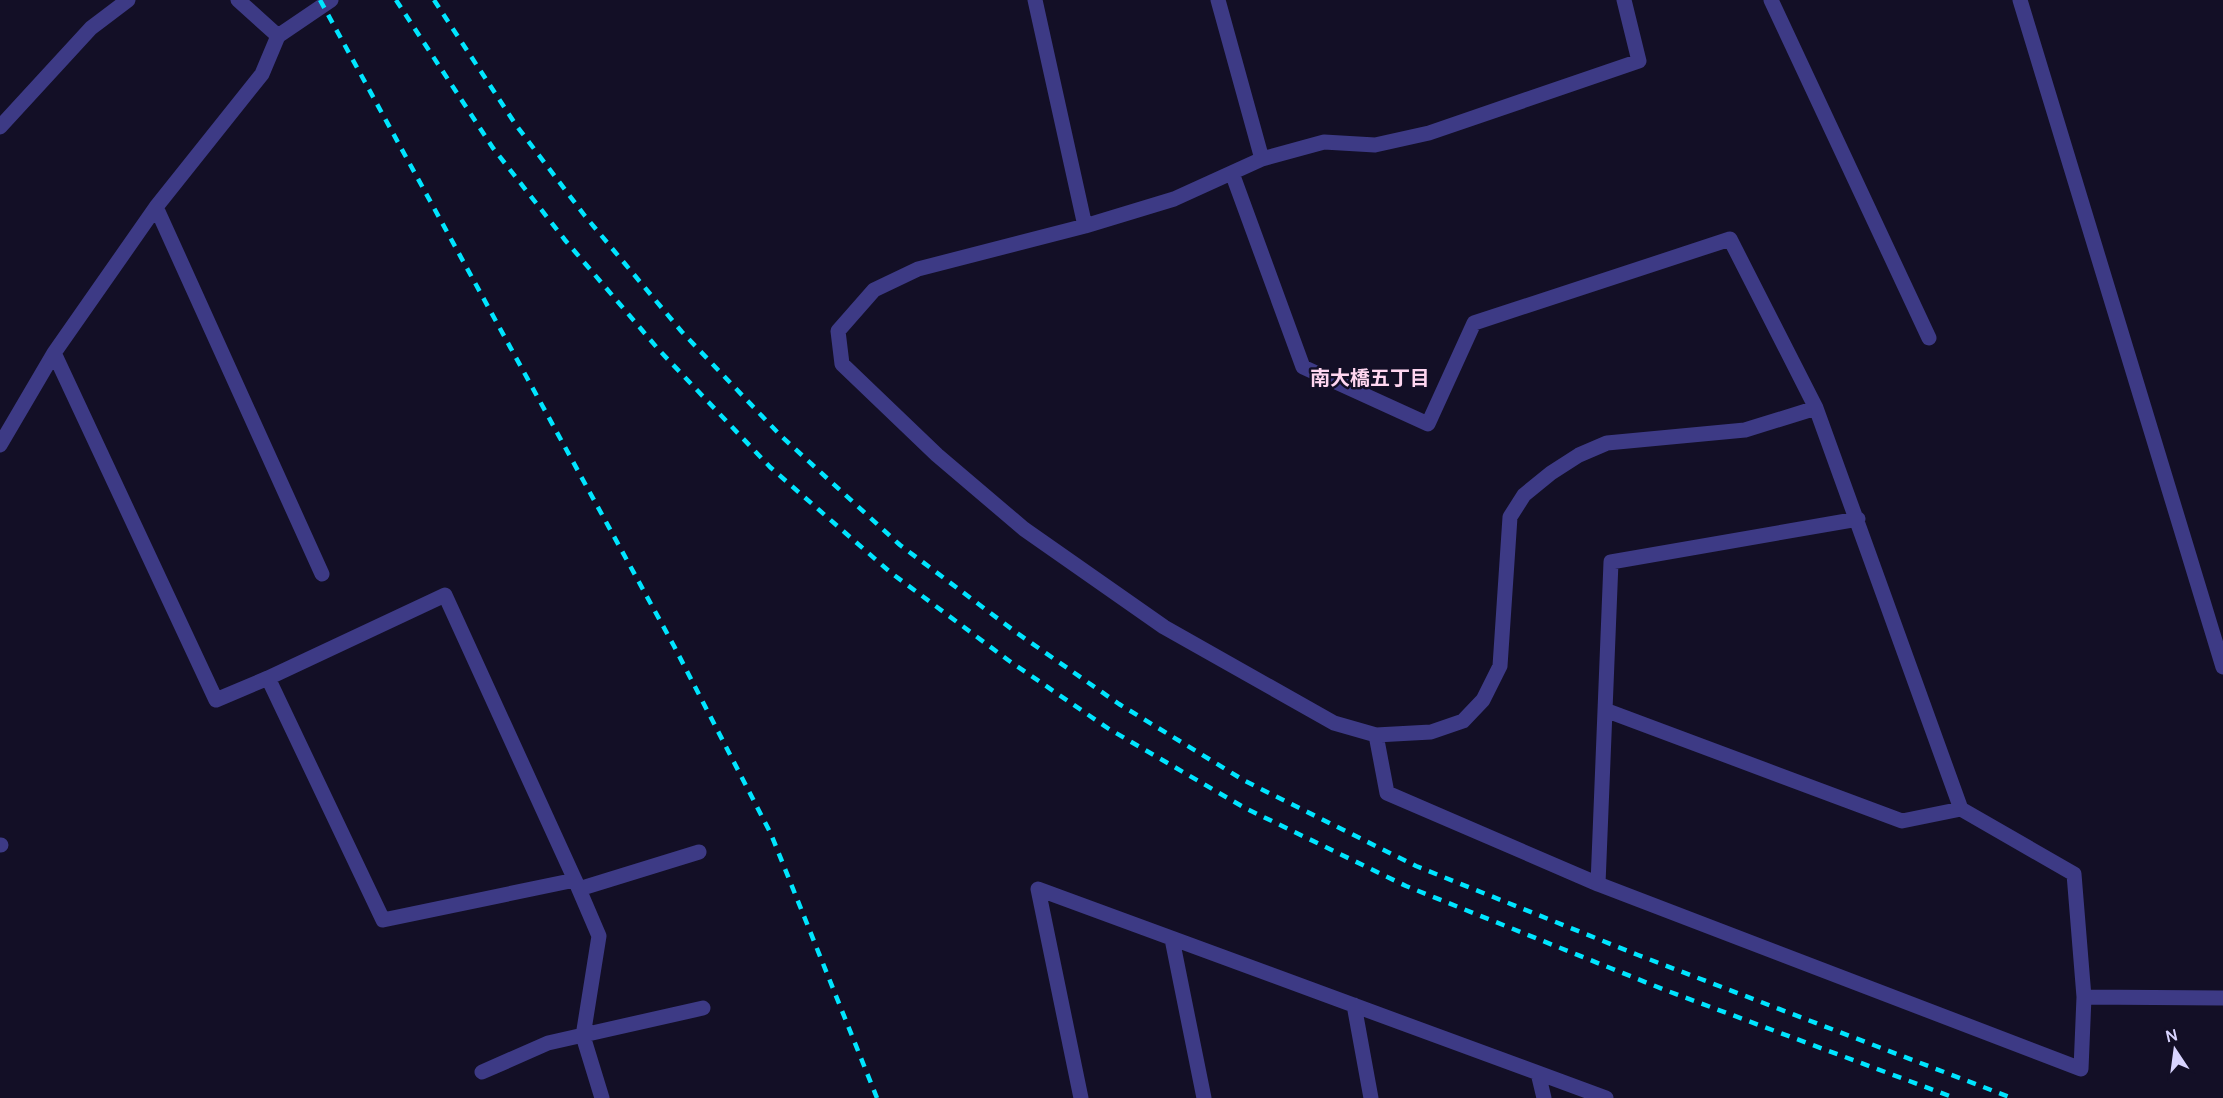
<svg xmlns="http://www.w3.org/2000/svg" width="2223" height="1098" font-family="Manrope,'Noto Sans JP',sans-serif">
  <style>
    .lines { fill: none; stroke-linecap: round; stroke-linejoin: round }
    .minor { stroke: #3d3a85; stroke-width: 15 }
    .rail { stroke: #00e5ff; stroke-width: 4.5; stroke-dasharray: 9 8; stroke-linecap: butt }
    .labels { text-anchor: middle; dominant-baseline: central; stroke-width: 5; stroke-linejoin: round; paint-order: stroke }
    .neighbourhood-label { font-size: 20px; font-weight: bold; fill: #ffd6f0; stroke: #130f26 }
  </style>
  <rect width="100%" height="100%" fill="#130f26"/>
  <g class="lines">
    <path class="minor" d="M238,0L278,36
      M1035,0L1085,226
      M1218,0L1262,159
      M1624,0L1639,61L1429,133L1375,145L1324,142L1262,159L1174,199L1085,226L918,269L874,290L838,331L842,364L937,455L1024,529L1164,627L1334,723L1376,735L1431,732L1463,721L1483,700L1500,666L1510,517L1524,495L1551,473L1579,455L1607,443L1745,430L1816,408L1961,809L2074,874L2084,997L2081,1069L1598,884L1611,562L1858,519
      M1771,0L1929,338
      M2020,0L2223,667
      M0,127L91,28L128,0
      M1232,173L1303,367L1428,424L1474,323L1730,239L1816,408
      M156,207L322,574
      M54,353L216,700L268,678L445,595L575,880L599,936L583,1036L602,1098
      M0,445L54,353L156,207L262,74L278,36L331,0
      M268,678L383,920L575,880
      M1605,710L1902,821L1961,809
      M1376,735L1387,793L1598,884
      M0,845H1
      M579,889L699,852
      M1172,939L1204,1098
      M2084,997L2223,998
      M1354,1005L1371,1098
      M482,1072L548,1043L703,1008
      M1538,1073L1544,1098
      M1081,1098L1038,889L1606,1098"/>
    <path class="rail" d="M320,0L674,646L771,834L877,1098
      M396,0L493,148L565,240L659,350L770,467L890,572L1008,660L1109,729L1245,808L1406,886L1665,990L1955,1098
      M434,0L516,125L585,216L682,332L781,436L900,545L1017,633L1119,704L1245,781L1416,866L1638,955L2012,1098"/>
  </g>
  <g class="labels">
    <g class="neighbourhood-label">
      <text x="1370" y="377">南大橋五丁目</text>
    </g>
  </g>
  <g transform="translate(2175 1050) rotate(347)" stroke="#130f26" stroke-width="4.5" paint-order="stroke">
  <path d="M0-4.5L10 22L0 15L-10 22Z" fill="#d9d4ff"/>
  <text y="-9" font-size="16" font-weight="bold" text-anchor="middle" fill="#d9d4ff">N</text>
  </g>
</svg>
